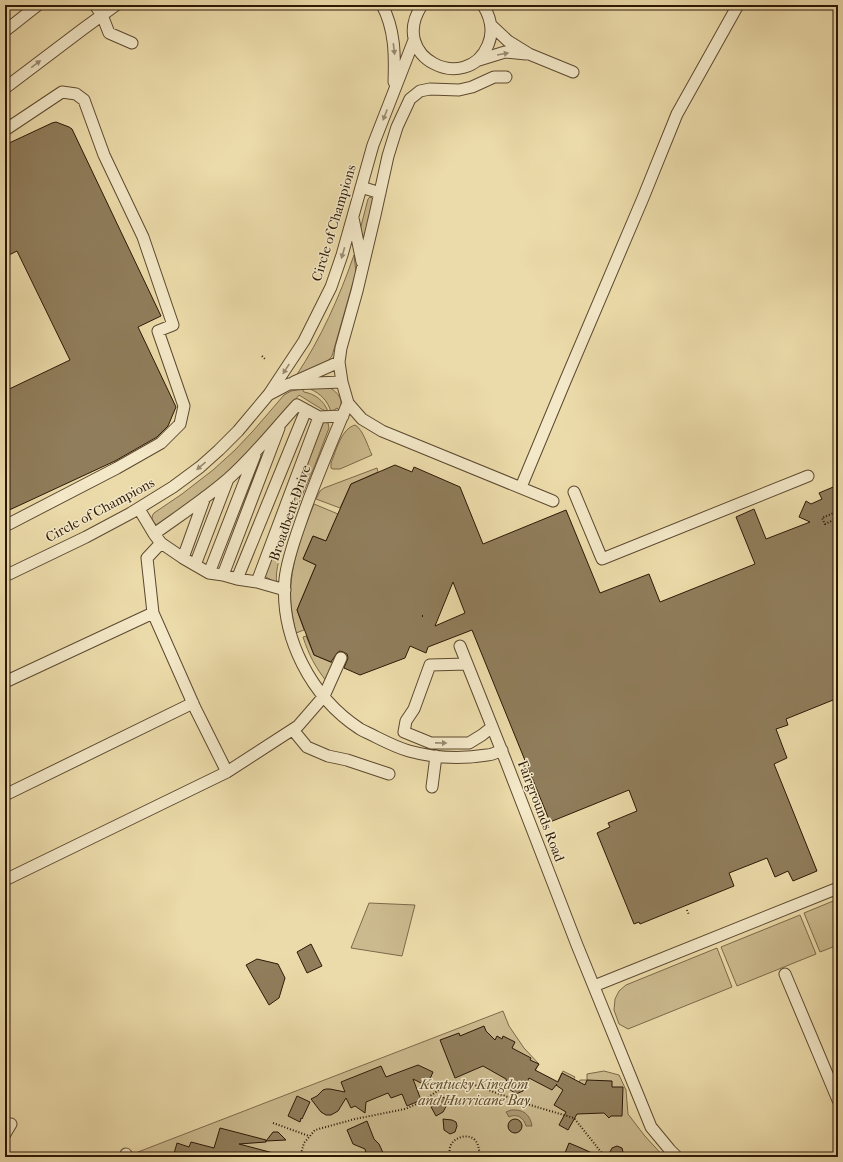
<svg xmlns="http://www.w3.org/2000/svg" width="843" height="1162" font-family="'IM FELL French Canon',serif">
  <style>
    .green { fill: #cbba8e; stroke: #7c694a }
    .water { fill: #ab9972; stroke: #786547 }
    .building { fill: #907d5b; stroke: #2c1806; fill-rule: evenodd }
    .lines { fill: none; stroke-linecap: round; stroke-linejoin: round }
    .minor-casing { stroke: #5c492f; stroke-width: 13 }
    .path { stroke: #2c1806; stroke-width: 2; stroke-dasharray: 1 2; stroke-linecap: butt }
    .minor { stroke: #f3e8c8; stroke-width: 11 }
    .oneway { fill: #998a71 }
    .labels { text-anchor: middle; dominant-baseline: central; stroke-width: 3; stroke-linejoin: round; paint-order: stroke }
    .street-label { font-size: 14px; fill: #2c1806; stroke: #f3e8c8 }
    .park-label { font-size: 14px; font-style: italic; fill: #5c492f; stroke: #f3e8c8 }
  </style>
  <rect width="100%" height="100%" fill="#ecdbaa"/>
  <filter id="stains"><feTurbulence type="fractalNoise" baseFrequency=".005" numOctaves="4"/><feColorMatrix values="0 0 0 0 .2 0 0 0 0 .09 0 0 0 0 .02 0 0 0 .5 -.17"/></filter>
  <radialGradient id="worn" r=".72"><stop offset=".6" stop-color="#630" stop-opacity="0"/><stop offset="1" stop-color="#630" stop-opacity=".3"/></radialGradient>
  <path class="green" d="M370,197L374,199V201L363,243L360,230L368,199Z
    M354,255L356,272L332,356L327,362L296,376C321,338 339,298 354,255Z
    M328,387C337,391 345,400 339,410L337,408L331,412C328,401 320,393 310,389Z
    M302,389L304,392C315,394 323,400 328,411L323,410L299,395C274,427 245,457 215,484C197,499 176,512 158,526C153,523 150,518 154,513L182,494L213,470L235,450L253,431L284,395L291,391Z
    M324,421L328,423L329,428C324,440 320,453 315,465C306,487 271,563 277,583L264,576Z
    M355,425C363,429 368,447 372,455L340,469H333L331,468V463C336,451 341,429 355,425Z
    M377,468L378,472L351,484L340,508L316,499L320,491L324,488Z
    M314,504L338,514L326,541L313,536L303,559L316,565L297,610L304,630L296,633C294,624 292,615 291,605C288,570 301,536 314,504Z
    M306,636L314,655L335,664L327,682C315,667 309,655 303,637Z
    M838,899V945L820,952L804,913Z
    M369,903L415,905L402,956L351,948Z
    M800,915L816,954L737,986L721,947Z
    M717,948L732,987L628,1029L619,1024L614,1010L615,999L619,991L626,985Z
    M503,1011L509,1026L524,1048L539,1064L535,1071L550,1078L549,1079L557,1083L563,1071L575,1077L572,1082L579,1083L580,1080H587V1074L604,1071L619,1075L626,1090L628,1114L644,1135L664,1157H125Z"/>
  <path class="water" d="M511,1110C523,1109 530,1114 532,1126H526C524,1118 517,1113 509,1117L506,1112Z"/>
  <path class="building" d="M56,122L69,127L72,129L161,316L138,327L176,407L168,426L157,437L115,461L5,512V391L70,360L17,251L5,257V145L52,123Z
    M395,465L412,472L414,467L460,487L483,544L566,510L600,593L649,574L660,602L755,564L736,517L754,509L766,539L810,522L799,517L806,501L811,504L822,499L819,493L838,485V698L786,719L788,725L776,729L787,758L774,764L817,871L793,881L788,871L775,877L767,858L729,873L734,886L640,924L639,922L634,924L597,833L610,827L608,823L637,811L629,790L550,822L472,630L428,647L426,653L410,646L405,658L360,675L344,668L348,658L347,654L343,652L340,651L337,653L331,662L314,655L297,610L316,565L303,559L313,536L326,541L351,484ZM453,582L465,613L435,626Z
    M311,944L322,966L307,973L297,952Z
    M257,959L278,964L285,978L279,998L269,1005L246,965Z
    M484,1026L486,1031L495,1040L497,1036L502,1039L503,1036L515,1042L512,1048L531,1058L530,1060L539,1064L535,1070L558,1082L562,1073L585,1085L587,1080L612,1081V1087H623L622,1116H611L609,1118L604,1113L577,1114L568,1130L559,1125L566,1112L554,1105L563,1090L556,1085L557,1084L552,1090L529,1078L523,1091L516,1094L509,1089L506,1079L483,1066L455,1078L440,1040L459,1033L460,1036Z
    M418,1065L433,1072L427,1086L413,1079L421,1100L407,1106L402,1094L391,1098L388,1093L366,1102L365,1113L355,1106L351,1108L346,1098L338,1111L331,1115H326L321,1112L311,1099L317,1096L323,1090L326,1089H330L345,1092L341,1082L381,1066L386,1077Z
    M297,1096L310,1102L302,1119L301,1118L300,1122L288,1116Z
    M443,1097L449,1101L443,1112L436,1116L430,1105Z
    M508 1126a7 7 0 1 1 14 0a7 7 0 1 1-14 0Z
    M443,1119L452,1120L456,1122L457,1126L455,1132L450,1134L444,1130Z
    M367,1121L374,1139L379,1144L385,1157H367L365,1149L353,1144L347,1130Z
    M220,1128L266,1140V1142L239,1144L277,1154V1157H173L177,1143L189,1147L191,1142L214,1148Z
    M273,1132H278L286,1140L266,1141Z
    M569,1143L581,1148L601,1157H574L565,1153Z
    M617,1146L622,1148L623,1152L622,1157H612L610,1152L612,1148Z"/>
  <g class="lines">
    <defs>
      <path id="minor" d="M95,5L102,15L109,33L132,43
        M382,5C395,29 395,56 394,82
        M422,5C387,58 467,95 488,45C494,31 491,18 483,5
        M492,26L508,41L529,54L573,72
        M5,31L38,5
        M479,60L505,52L526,54
        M506,77H494L472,87L459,90L430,89L420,91L410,99L397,127L388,156L375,215L357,291L341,348L339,362L342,382L348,403L362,419L382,431L553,501
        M5,88L83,29L116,5
        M5,130L62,92L76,94L84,100L104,155L143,237L173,325L158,331L184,406L180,424L161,443L117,468L5,526
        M361,187L380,193
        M353,218L362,262
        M294,382L339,362
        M270,394L289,384L342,382
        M348,403C331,443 314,483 300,524C294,541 287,561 285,579C280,637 311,697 360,729C365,732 371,734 376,737C386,742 398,748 409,751C434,758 462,759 487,755C492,755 497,752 502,750
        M521,487L566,379L643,198L677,114L738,5
        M574,492L602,559L808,476
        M205,497L183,558L209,573L223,575L237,579L257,582L285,590
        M139,509L154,534L161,543L183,558
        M154,534C179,516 205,499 228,479C253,457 274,430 297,405L319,417L343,416
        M161,543L147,558L153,613L195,708L227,772L298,726L324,696L341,658
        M195,565L228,479
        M209,573L255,455
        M223,575L279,428
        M5,576L86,537L131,513L173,487L200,467L219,450L238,431L269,394L304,341L331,287L342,255L373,145L414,40
        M237,579L306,410
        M257,582L319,417
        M460,646L505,759L577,945L651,1127L670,1150L677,1157
        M467,664L430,665L414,709L406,721L404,732L431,743H469L482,735L492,727
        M5,682L153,613
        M293,730L307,747L328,756L347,760L389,774
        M432,787L436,756
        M5,795L193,703
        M5,880L227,772
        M785,974L838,1100
        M594,986L838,888
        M5,1134L11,1124
        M126,1154L128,1157"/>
    </defs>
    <use href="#minor" class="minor-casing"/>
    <path class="path" d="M262,356L266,360
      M838,511L822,518L825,524L838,518
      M422,616H424
      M687,910L689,915
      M273,1123L309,1136
      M300,1157L304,1143L315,1130L355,1119L405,1109L421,1102L442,1088L469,1083L530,1105L574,1118L605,1157
      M450,1157C450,1154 449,1150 450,1147C453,1138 466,1133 474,1139C480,1145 478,1151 481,1157"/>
    <use href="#minor" class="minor"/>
  </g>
  <defs><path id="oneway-solid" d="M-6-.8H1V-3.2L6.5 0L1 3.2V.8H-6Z"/></defs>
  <g class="oneway">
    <use href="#oneway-solid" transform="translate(394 49) rotate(83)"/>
    <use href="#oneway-solid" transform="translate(503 54) rotate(-10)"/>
    <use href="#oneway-solid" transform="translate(36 64) rotate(-37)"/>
    <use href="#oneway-solid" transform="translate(385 115) rotate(111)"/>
    <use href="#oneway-solid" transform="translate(343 253) rotate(106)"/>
    <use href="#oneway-solid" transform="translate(286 369) rotate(123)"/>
    <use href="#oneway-solid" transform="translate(201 466) rotate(140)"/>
    <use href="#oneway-solid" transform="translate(441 743) rotate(1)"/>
  </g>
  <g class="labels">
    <g class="street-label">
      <text transform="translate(334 223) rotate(-73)">Circle of Champions</text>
      <text transform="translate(100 510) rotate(-28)">Circle of Champions</text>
      <text transform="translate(290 513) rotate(-71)">Broadbent Drive</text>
      <text transform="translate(541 811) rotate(69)">Fairgrounds Road</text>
    </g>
    <g class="park-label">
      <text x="474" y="1084">Kentucky Kingdom<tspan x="474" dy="16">and Hurricane Bay</tspan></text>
    </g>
  </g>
  <rect width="843" height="1162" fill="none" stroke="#ecdbaa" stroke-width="20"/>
  <rect x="6" y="6" width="831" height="1150" fill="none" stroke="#2c1806" stroke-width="2"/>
  <rect x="10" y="10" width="823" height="1142" fill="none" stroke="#2c1806"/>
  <rect width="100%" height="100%" filter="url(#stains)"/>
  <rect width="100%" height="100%" fill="url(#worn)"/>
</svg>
